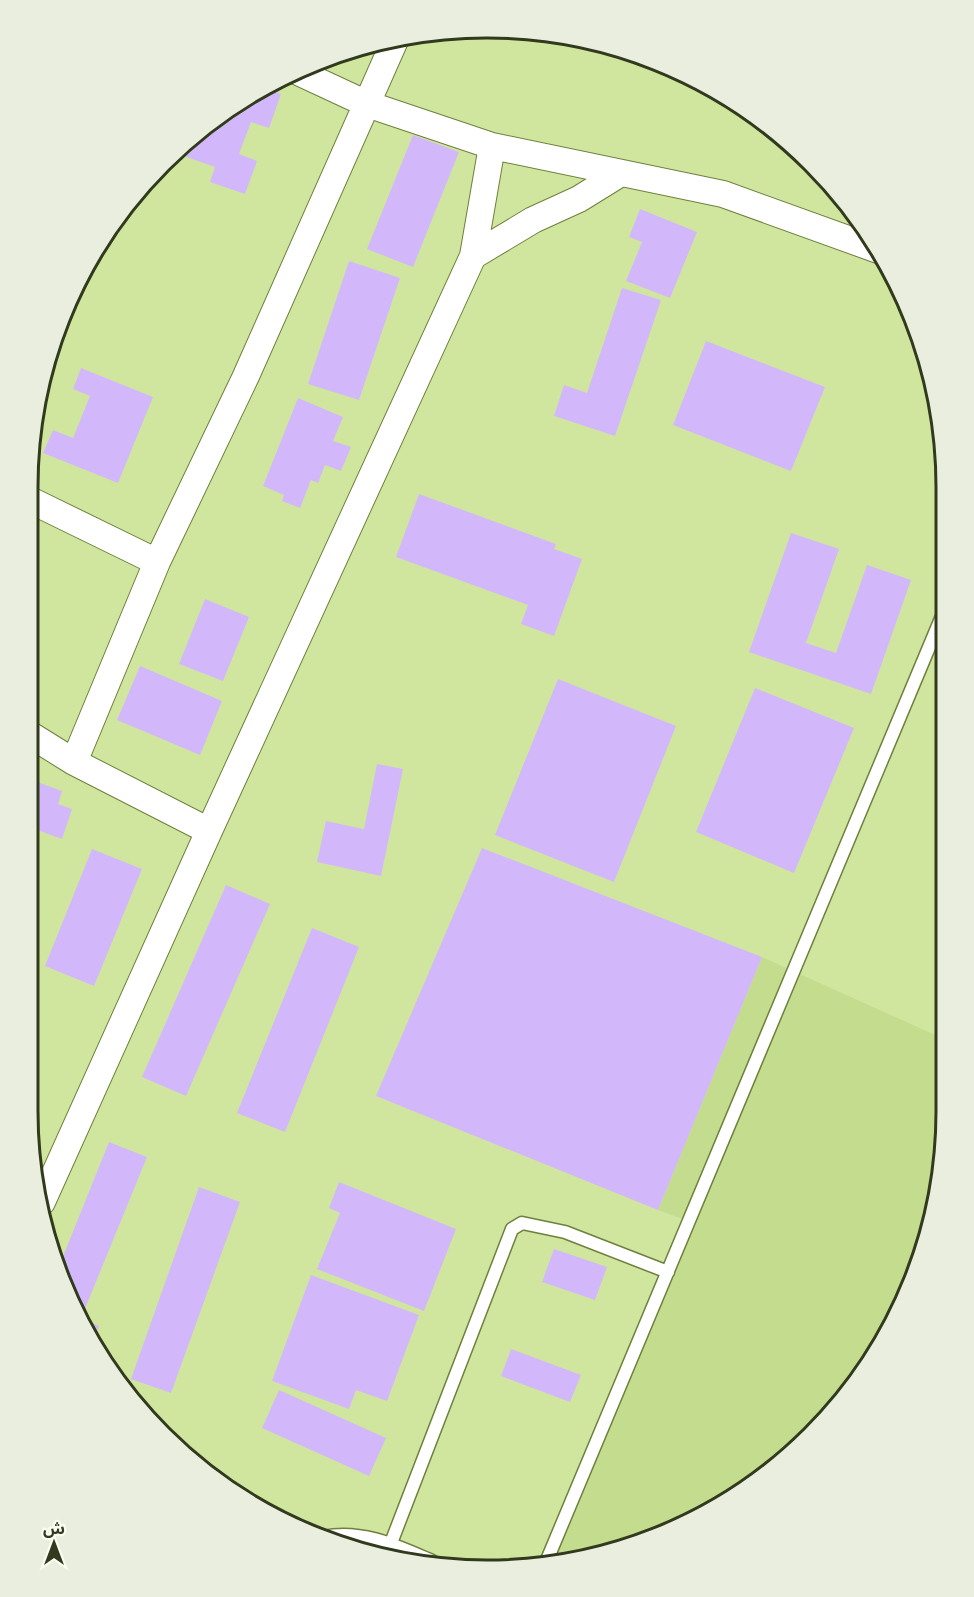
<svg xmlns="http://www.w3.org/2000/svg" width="974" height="1597" font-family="'Noto Sans','Noto Sans Arabic',sans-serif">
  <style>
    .built { fill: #c4dc8d }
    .building { fill: #d2b8fa }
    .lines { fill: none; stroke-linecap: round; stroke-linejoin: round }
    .service-casing { stroke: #6e803d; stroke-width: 15 }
    .minor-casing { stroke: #6e803d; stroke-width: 28 }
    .service { stroke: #fff; stroke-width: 12 }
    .minor { stroke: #fff; stroke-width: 26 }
    .rim { fill: none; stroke: #323a1d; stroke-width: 3 }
  </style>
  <rect width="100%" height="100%" fill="#d0e69f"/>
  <path class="built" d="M762,957L944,1039L943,1170L912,1286L852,1390L743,1492L635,1546L545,1560L688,1221L658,1210Z"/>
  <path class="building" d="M261,87L281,94L269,128L251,122L239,154L257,161L245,194L210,182L215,167L178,154L183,141L195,133L206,137L207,134L199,131Z
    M413,135L459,152L413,267L367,249Z
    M640,209L697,232L670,298L626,281L642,242L629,237Z
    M349,261L400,278L359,400L308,384Z
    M622,288L661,300L615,436L554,416L564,385L587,393Z
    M706,341L825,387L791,471L673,425Z
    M81,368L153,397L118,483L43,453L53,430L73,438L90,396L73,389Z
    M298,398L343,417L333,441L351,447L341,471L325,465L318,483L311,480L300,508L282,501L284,495L263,486Z
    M419,494L556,544L554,549L582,559L554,636L521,624L528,605L396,557Z
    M791,533L839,549L806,643L836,653L867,565L911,580L871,694L749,652Z
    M205,599L249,617L223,681L179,664Z
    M140,666L222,701L200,755L117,720Z
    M558,679L676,726L614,882L495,835Z
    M755,688L854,728L794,873L696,832Z
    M377,764L403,769L381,876L317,862L326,821L364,829Z
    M29,779L62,791L58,804L72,809L62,839L29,827Z
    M482,848L762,957L658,1210L376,1096Z
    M92,849L142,869L94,986L45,966Z
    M226,885L270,904L186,1096L142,1077Z
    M312,928L359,947L285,1132L237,1113Z
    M109,1142L147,1157L82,1316L58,1269Z
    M339,1182L456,1229L424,1311L317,1269L340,1213L329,1208Z
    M199,1187L240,1202L171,1393L131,1379Z
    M554,1249L607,1267L595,1300L542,1282Z
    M311,1275L419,1315L387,1401L356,1390L349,1409L272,1381Z
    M85,1320L99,1326L94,1338Z
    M511,1349L581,1375L570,1402L501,1376Z
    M279,1390L386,1438L369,1476L262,1428Z"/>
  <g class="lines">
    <defs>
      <path id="service" d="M323,1537C362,1529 397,1546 432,1561
        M391,1543L512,1229L522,1223L565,1232L668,1272
        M547,1560L945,609"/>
      <path id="minor" d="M296,71L367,104L492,146L723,194L881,251
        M473,256L533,220L579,199L621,173
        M30,500L157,562
        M29,734L74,762L209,831
        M74,762L157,562L246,376L396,38
        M42,1202L209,831L473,256L492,146"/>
    </defs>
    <use href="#service" class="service-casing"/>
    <use href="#minor" class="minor-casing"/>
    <use href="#service" class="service"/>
    <use href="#minor" class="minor"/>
  </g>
  <path d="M0 0H974V1597H0ZM487 38H487A449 449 0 0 1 936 487V1111A449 449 0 0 1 487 1560H487A449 449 0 0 1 38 1111V487A449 449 0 0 1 487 38Z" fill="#e9eedf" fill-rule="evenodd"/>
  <path class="rim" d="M487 38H487A449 449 0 0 1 936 487V1111A449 449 0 0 1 487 1560H487A449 449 0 0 1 38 1111V487A449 449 0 0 1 487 38Z"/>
  <g transform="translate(54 1543)" stroke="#f9fef0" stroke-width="4.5" paint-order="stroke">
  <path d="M0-4.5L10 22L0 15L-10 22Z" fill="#323a1d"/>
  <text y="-9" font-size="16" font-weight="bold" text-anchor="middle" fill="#323a1d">ش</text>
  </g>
</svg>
